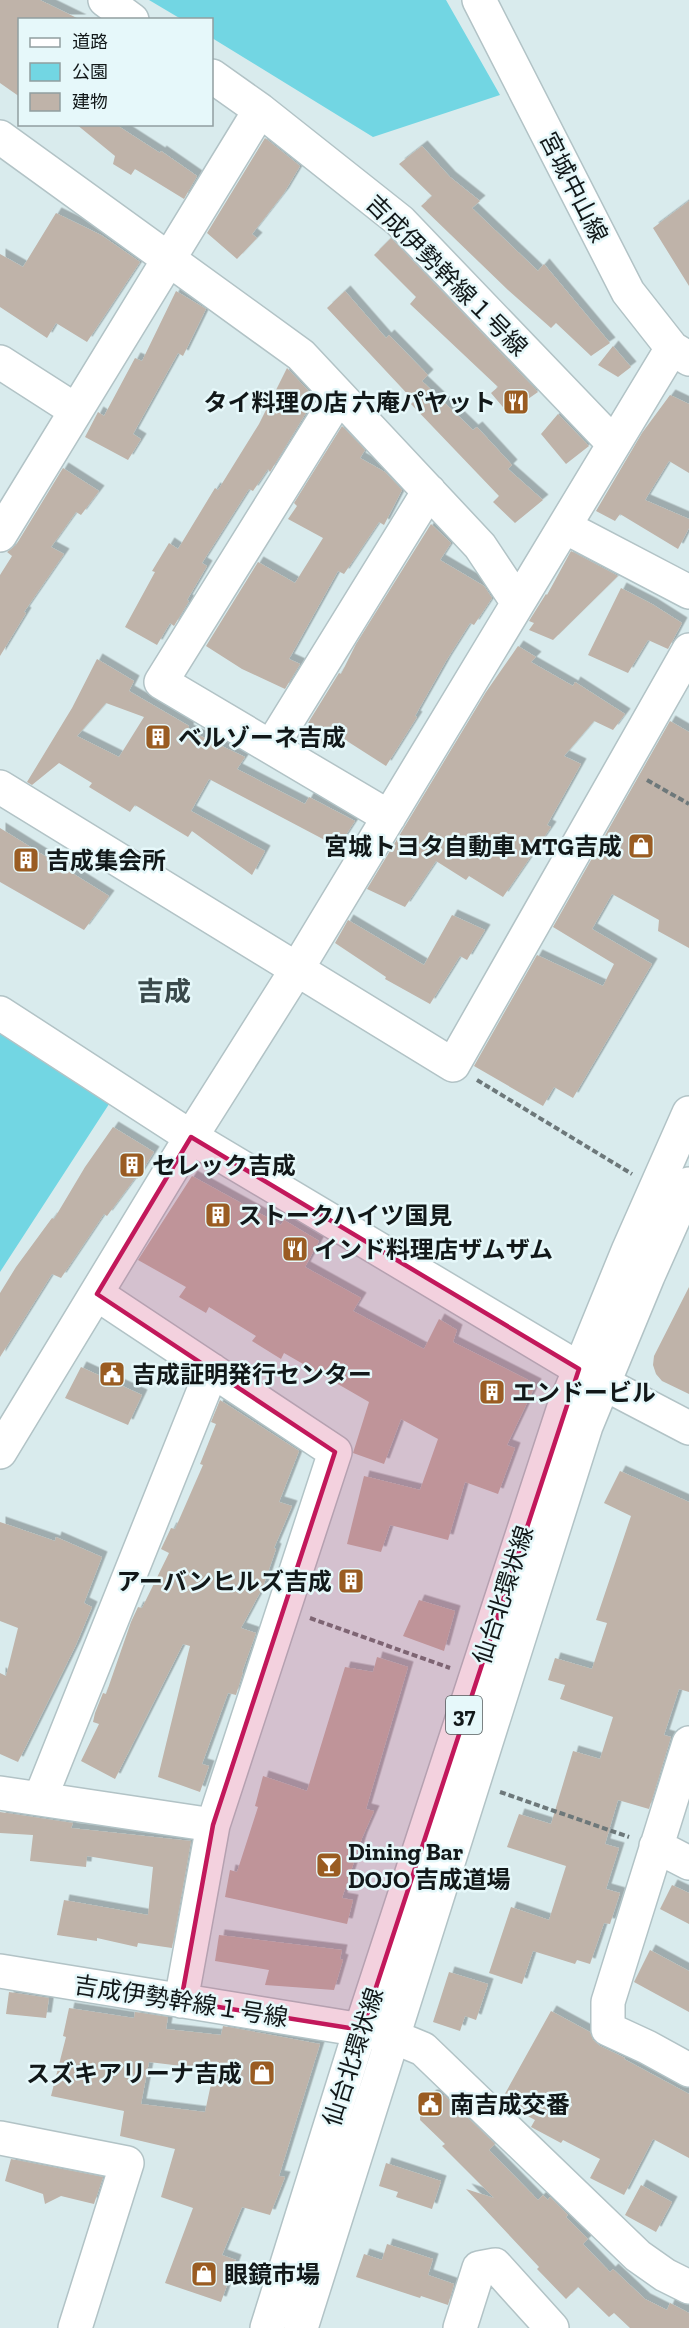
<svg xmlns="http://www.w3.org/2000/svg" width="689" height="2328" font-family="'Zilla Slab','Noto Sans JP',serif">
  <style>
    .green { fill: #72d6e3 }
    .building { fill: #bfb3a9; fill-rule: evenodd; filter: url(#shadow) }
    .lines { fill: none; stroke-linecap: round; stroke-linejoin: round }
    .minor-casing { stroke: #b2c3c6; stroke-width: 36 }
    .major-casing { stroke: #b2c3c6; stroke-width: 36 }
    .path { stroke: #6d787a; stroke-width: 4; stroke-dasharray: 6 3; stroke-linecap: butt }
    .minor { stroke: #fff; stroke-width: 33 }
    .major { stroke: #fff; stroke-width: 33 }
    .marked { fill: #c2185b; fill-opacity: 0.2; stroke: #c2185b; stroke-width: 4.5; stroke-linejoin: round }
    .labels { text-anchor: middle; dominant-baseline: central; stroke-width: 5; stroke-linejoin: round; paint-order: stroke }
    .shield { fill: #e6f8fa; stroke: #525b5c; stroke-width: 1.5 }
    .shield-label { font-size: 22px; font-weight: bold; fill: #121819 }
    .street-label { font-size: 24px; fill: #121819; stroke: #e6f8fa }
    .poi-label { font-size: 24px; font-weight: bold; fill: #121819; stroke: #e6f8fa; text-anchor: start }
    .quarter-label { font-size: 27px; font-weight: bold; fill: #3a494b; stroke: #e6f8fa }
  </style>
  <defs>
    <filter id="shadow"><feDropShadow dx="5.5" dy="-5.5" stdDeviation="0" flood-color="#0004"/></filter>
  </defs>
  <rect width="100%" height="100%" fill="#d9ebed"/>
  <path class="green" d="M149,0H446L500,95L373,137L212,38V20L181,19Z
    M0,1032L111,1101L0,1272Z"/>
  <path class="building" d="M0,0H40L81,20H20V97L0,83Z
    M76,124H115L160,153L161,151L197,176L184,199L135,169L131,175L113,164L115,156Z
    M265,138L300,166L284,193L252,234L257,238L237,259L207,233Z
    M422,146L450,177L480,201L472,208L538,271L544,264L610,343L591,356L556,323L551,328L508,290L421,206L432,196L399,164Z
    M689,201V286L653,228Z
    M56,213L101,235L140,262L87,342L56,323L47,338L0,307V254L23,267Z
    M391,238L538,392L508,413L491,393L498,387L410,304L416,297L374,255Z
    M176,291L206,309L183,356L178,353L133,434L141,439L128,460L85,437L98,412L104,416L135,358L142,361Z
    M345,291L386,338L389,335L428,375L422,381L473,430L477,427L512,465L508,469L543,500L515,523L493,502L499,496L411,404L414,401L327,308Z
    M613,346L631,367L618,377L598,365Z
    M287,368L315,398L270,472L268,469L253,491L249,489L202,563L207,566L187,600L189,601L174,626L170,623L157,645L125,627L155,572L152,571L169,543L178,549L215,488L218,490L259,424Z
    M670,395L689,404V473L669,461L645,500L689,519V528L678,549L620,514L615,521L596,511L642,433Z
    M558,414L589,446L566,464L541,434Z
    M342,426L365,450L360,458L385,472L402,490L384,525L379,522L344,574L338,571L289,659L300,664L285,689L242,669L206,646L258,562L295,583L323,538L288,519L297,506L294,503Z
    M63,468L99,491L81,515L76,512L51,547L64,554L24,612L26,613L0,656V575L12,556L7,552L16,545Z
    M431,524L451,543L440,560L484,586L492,598L474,625L470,623L446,661L415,716L417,717L386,766L336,734L326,751L300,736L339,673L341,674L356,644Z
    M571,551L618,576L553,640L529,630L534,623L529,621L546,594L547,595Z
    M621,588L652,604L682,623L668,649L648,640L628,673L588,655Z
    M518,646L536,657L531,662L573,686L575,682L625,714L613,730L594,721L564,756L581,764L547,825L551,827L503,897L469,876L466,880L436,861L405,907L367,889L486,692Z
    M97,659L134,681L129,691L189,726L188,730L245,757L237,769L305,804L309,797L355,821L338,847L209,779L191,811L265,851L252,875L192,831L188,837L135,805L130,812L89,787L92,783L59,763L32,785L27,782L72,708ZM106,703L144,717L119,757L77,736Z
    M670,721L689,732V948L658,931L659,920L612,894L592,929L652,964L573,1098L554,1087L543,1106L474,1066L537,955L603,986L614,964L553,927Z
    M0,828L109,896L84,930L0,882Z
    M452,915L485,930L467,960L460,956L430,1004L385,979L386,977L335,943L348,920L424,965Z
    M113,1127L154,1152L137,1179L136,1177L107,1216L104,1214L61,1278L52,1274L0,1357V1293L16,1267L52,1218L54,1219L85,1167Z
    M192,1176L281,1225L284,1220L319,1241L305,1267L361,1298L353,1311L424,1349L439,1319L457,1330L453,1342L536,1384L507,1445L515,1448L498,1494L465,1482L448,1540L390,1525L381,1552L347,1544L364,1476L420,1490L438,1439L401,1419L384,1464L353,1453L369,1402L284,1353L281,1359L252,1341L256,1336L209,1307L206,1313L179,1297L186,1287L138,1260Z
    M689,1287V1394L662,1381L656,1374L653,1365L654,1356Z
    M81,1367L142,1395L128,1425L65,1398Z
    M220,1400L299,1451L279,1502L292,1506L274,1548L276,1549L263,1587L241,1628L256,1633L242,1672H243L236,1695L228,1693L202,1764L209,1766L200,1792L158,1777L190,1646L183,1644L115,1779L81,1761L99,1724L93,1722L95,1713L103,1693L106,1694L131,1622L138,1607L142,1608L169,1553L161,1549L171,1528L175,1529L203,1465L200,1464L216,1424L211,1422Z
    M620,1471L689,1502V1692L679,1689L664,1735L671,1737L649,1809L618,1800L605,1844L619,1848L606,1889L620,1893L610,1924L604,1923L590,1964L577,1960L575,1964L533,1951L522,1984L489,1973L511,1907L549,1920L566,1866L507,1847L519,1814L551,1824L573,1751L600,1759L613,1717L560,1699L565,1685L548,1680L555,1658L592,1669L607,1623L596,1620L631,1516L604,1503Z
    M0,1522L55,1541L56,1537L102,1557L84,1603L92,1607L75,1647L18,1762L0,1754V1673L6,1676L18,1628L0,1621Z
    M419,1600L455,1611L444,1651L403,1636Z
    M377,1657L408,1667L366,1809L374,1811L362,1838L342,1898L353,1900L347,1924L225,1897L230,1870L237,1872L258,1807L255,1806L263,1776L307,1791L345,1667L373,1672Z
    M0,1812L73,1823L71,1828L191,1841L172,1948L138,1943L137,1947L97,1938V1941L57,1935L64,1900L148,1915L153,1867L87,1856L86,1867L30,1861L33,1835L0,1833Z
    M672,1885L689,1893V1924L660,1909Z
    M219,1935L342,1950L340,1959L343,1960L334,1990L265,1985L269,1970L215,1961Z
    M650,1950L689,1971V2012L634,1982Z
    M449,1972L488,1984L476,2020L465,2016L460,2031L433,2022Z
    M9,1992L49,1998L46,2018L6,2014Z
    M69,2008L134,2018L135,2012L168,2017L166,2029L221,2035L223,2026L320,2044L279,2176L285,2177L270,2215L242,2207L222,2255L236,2260L221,2302L165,2283L193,2208L161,2197L175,2149L120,2136L124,2111L51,2096L66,2037L63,2036ZM149,2062L214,2070L205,2112L141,2104Z
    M551,2011L590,2032L593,2040L600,2046L625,2058L624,2059L689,2094V2158L653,2139L624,2195L590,2178L600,2159L563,2140L561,2143L531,2127L535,2120L509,2106L502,2099Z
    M431,2095H444L495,2144L489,2150L538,2200L543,2195L548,2200L550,2197L568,2215L566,2217L588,2239L583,2244L610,2272L613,2269L645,2299L667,2310L670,2303L689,2313V2328H630L614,2313L609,2317L578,2287L566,2299L537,2269L539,2267L466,2189L494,2198L442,2146L445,2144L420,2120L421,2106Z
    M11,2159L103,2177L94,2204L61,2196L45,2204L43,2194L5,2181Z
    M386,2163L441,2181L432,2209L396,2197L398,2192L379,2186Z
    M641,2185L672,2202L656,2232L625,2215Z
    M387,2244L433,2259L428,2275L454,2284L448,2305L421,2296L420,2298L356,2277L364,2254L382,2260Z"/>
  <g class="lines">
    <defs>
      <path id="minor" d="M105,0L132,20
        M479,0L628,292L672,348L689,359
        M212,76L260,110L400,221L614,444
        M0,137L301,355L480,546L518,603
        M0,362L75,410
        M339,396L161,682L389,817
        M565,527L689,592
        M0,535L260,110
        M271,747L429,491
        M0,787L453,1065L689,650
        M0,1013L191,1137L603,1383L689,1428
        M97,1294L335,1452L213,1825L181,2001
        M0,1452L191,1137L297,969L672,348
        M689,1743L608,2002V2029L647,2047L689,2070
        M0,1793L213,1825
        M40,1799L212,1370
        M656,1846L689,1863
        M0,1971L362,2030L394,2037L423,2049L638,2256L665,2275L689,2287
        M0,2138L127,2163L75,2328
        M460,2328L479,2268L495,2265L552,2328"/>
      <path id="major" d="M267,2328L354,2050L563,1410L628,1251L689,1113
        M301,2328L586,1426L648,1276L689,1184"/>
    </defs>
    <use href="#minor" class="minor-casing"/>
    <use href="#major" class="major-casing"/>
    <path class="path" d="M647,780L689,804
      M477,1080L632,1174
      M310,1618L450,1668
      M500,1792L629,1837"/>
    <use href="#minor" class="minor"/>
    <use href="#major" class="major"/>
  </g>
  <path class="marked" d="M191,1137L579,1369L362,2030L181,2001L213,1825L335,1452L97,1294Z"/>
  <defs>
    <symbol id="restaurant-square" viewBox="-11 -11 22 22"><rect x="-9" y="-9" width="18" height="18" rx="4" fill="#9a5c22" stroke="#e6f8fa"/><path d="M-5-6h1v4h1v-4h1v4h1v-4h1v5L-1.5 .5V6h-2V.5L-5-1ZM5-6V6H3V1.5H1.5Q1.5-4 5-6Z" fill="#fff"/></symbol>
    <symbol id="building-square" viewBox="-11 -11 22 22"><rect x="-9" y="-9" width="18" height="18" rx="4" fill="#9a5c22" stroke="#e6f8fa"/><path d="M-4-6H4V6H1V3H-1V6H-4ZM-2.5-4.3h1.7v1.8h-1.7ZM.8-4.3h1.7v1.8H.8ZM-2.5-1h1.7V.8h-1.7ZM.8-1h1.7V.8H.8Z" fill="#fff"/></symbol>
    <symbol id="shop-square" viewBox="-11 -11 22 22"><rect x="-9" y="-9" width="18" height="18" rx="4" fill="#9a5c22" stroke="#e6f8fa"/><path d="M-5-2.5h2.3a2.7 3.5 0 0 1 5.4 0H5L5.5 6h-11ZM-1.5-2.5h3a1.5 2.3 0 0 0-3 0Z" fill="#fff"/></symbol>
    <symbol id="civic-square" viewBox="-11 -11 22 22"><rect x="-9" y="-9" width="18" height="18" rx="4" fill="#9a5c22" stroke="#e6f8fa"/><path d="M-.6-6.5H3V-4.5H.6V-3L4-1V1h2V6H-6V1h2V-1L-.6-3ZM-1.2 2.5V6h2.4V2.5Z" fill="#fff"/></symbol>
    <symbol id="bar-square" viewBox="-11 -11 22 22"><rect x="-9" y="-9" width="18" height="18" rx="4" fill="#9a5c22" stroke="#e6f8fa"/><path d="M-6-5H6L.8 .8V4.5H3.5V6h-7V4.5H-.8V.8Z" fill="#fff"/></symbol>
  </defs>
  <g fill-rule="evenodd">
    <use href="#restaurant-square" x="501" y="387" width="30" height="30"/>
    <use href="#building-square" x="143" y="722" width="30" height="30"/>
    <use href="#shop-square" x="626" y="831" width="30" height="30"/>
    <use href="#building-square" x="11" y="845" width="30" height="30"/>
    <use href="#building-square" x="117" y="1150" width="30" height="30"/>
    <use href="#building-square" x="203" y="1200" width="30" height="30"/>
    <use href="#restaurant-square" x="280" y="1234" width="30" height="30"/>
    <use href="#civic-square" x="97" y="1359" width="30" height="30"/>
    <use href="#building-square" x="477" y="1377" width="30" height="30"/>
    <use href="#building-square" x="336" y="1566" width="30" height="30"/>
    <use href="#bar-square" x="314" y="1850" width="30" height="30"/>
    <use href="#shop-square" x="247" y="2058" width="30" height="30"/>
    <use href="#civic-square" x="415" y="2089" width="30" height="30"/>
    <use href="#shop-square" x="189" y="2259" width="30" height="30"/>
  </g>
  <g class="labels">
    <rect class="shield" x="446" y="1696" width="36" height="38" rx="4.5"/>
    <g class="shield-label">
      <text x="464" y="1715">37</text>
    </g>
    <g class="street-label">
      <text transform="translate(574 187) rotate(63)">宮城中山線</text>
      <text transform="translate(447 275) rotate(45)">吉成伊勢幹線１号線</text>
      <text transform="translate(503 1595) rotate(-72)">仙台北環状線</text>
      <text transform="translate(181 2001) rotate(9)">吉成伊勢幹線１号線</text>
      <text transform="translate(353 2057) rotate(-72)">仙台北環状線</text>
    </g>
    <g class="poi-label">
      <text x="496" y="402" text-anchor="end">タイ料理の店 六庵パヤット</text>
      <text x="178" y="737">ベルゾーネ吉成</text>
      <text x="622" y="846" text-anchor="end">宮城トヨタ自動車 MTG吉成</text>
      <text x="46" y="860">吉成集会所</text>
      <text x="152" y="1165">セレック吉成</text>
      <text x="238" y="1215">ストークハイツ国見</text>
      <text x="314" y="1249">インド料理店ザムザム</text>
      <text x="132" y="1374">吉成証明発行センター</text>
      <text x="512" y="1392">エンドービル</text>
      <text x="332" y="1581" text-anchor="end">アーバンヒルズ吉成</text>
      <text x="348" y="1851">Dining Bar<tspan x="348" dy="28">DOJO 吉成道場</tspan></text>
      <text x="242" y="2073" text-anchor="end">スズキアリーナ吉成</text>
      <text x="450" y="2104">南吉成交番</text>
      <text x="224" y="2274">眼鏡市場</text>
    </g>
    <g class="quarter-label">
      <text x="164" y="992">吉成</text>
    </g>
  </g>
  <rect x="18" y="18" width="195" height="108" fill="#e6f8fa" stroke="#919ea0" stroke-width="1.5"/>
  <rect x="30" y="38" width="30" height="9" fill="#ffffff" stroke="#919ea0" stroke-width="1.5"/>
  <text x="72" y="48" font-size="18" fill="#121819">道路</text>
  <rect x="30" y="63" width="30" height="18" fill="#72d6e3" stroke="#919ea0" stroke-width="1.5"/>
  <text x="72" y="78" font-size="18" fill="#121819">公園</text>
  <rect x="30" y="93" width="30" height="18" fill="#bfb3a9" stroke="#919ea0" stroke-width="1.5"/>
  <text x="72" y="108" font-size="18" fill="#121819">建物</text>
</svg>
